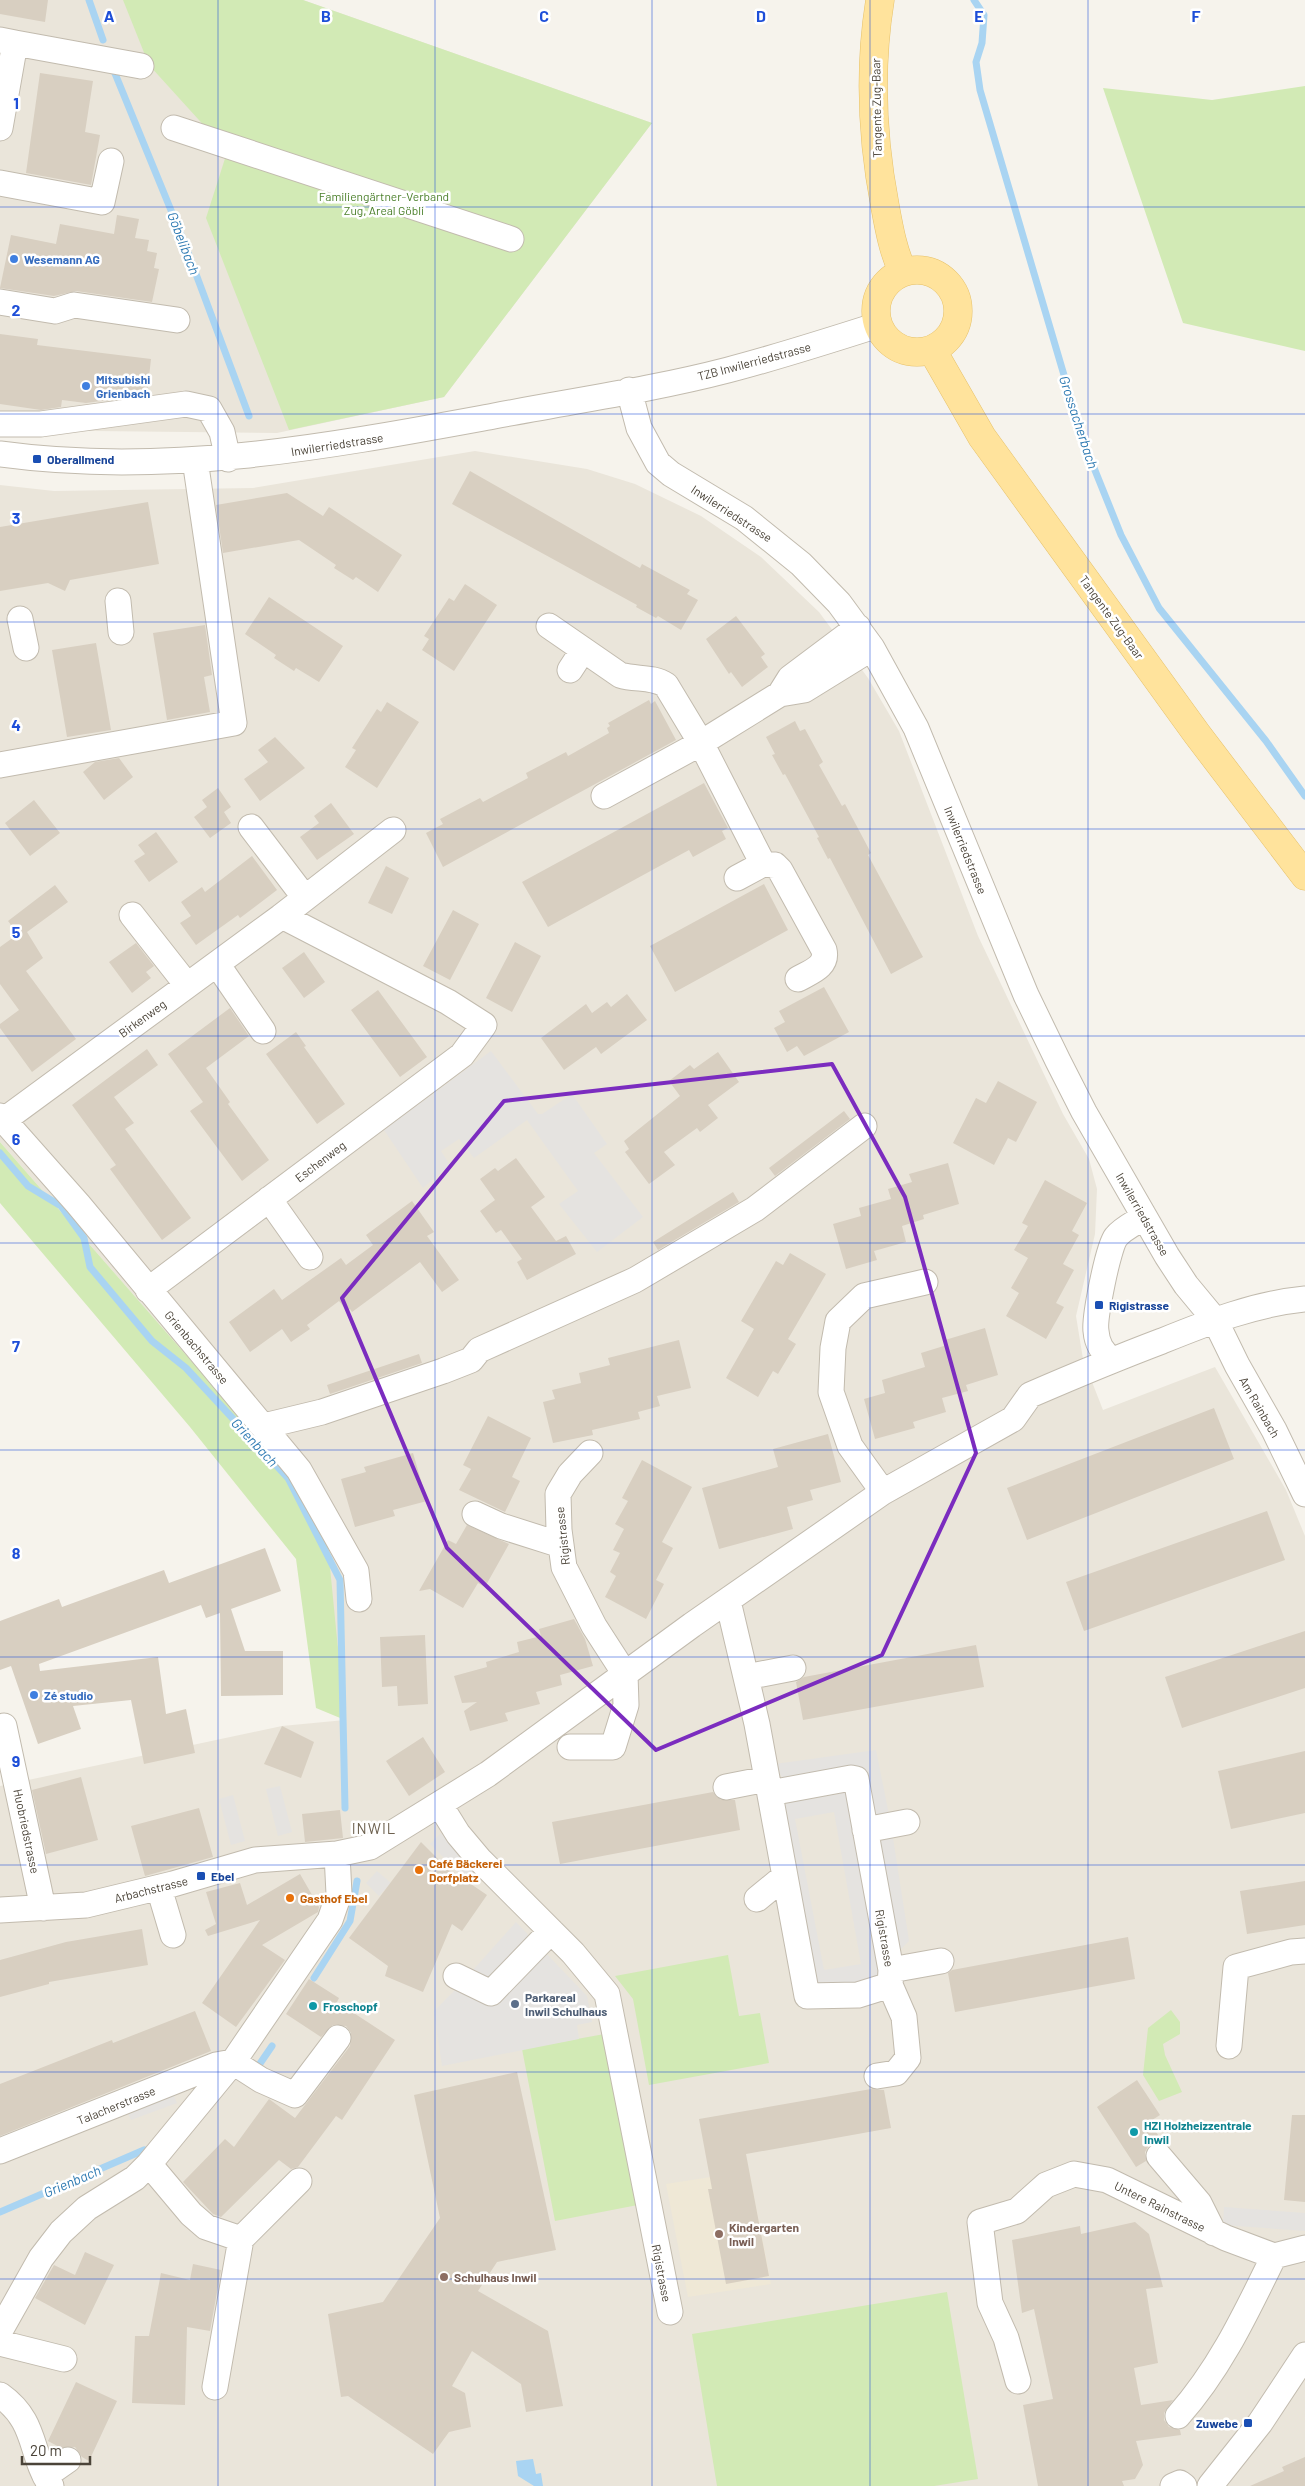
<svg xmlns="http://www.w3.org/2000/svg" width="1305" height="2486" font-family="Barlow,sans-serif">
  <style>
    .residential { fill: #eae5da }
    .education { fill: #efe8d6 }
    .green { fill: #d2eab5 }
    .parking { fill: #e5e3e0; fill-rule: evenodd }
    .water { fill: #a9d4f2 }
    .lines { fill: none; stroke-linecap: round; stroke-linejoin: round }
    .stream { stroke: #a9d4f2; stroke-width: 7 }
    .building { fill: #d8cfc1 }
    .minor-casing { stroke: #c2bbae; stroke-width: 27 }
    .major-casing { stroke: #e6c16a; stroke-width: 29 }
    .minor { stroke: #fff; stroke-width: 25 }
    .major { stroke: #ffe39c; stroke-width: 28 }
    .marked { fill: none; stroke: #7b2cbf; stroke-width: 4; stroke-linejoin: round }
    .grid { fill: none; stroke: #1d4ed8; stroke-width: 1; stroke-opacity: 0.55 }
    .shop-dot { fill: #3f7fe0; stroke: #fff; stroke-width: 2 }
    .transit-dot { fill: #1a4fb4; stroke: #fff; stroke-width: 2 }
    .food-dot { fill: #e8710a; stroke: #fff; stroke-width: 2 }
    .service-dot { fill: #5c6f8a; stroke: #fff; stroke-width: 2 }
    .culture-dot { fill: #0f9aa8; stroke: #fff; stroke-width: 2 }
    .education-dot { fill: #8d6e63; stroke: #fff; stroke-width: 2 }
    .labels { text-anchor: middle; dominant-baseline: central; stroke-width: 5; stroke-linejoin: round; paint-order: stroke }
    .street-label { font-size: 12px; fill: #4b4439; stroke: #fff }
    .park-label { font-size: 12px; fill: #4a7f2a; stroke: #fff }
    .shop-label { font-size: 12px; font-weight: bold; fill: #366cbe; stroke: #fff; text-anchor: start }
    .transit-label { font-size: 12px; font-weight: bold; fill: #164399; stroke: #fff; text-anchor: start }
    .food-label { font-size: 12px; font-weight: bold; fill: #c56008; stroke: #fff; text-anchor: start }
    .service-label { font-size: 12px; font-weight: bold; fill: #4e5e75; stroke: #fff; text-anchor: start }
    .culture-label { font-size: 12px; font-weight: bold; fill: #0d838f; stroke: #fff; text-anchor: start }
    .education-label { font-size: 12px; font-weight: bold; fill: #785e54; stroke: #fff; text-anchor: start }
    .water-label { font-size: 14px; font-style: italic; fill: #2e7ab2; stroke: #fff }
    .quarter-label { font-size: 15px; letter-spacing: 1px; fill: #6e6250; stroke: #fff }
    .grid-label { font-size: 16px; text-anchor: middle; font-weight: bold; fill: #1d4ed8; stroke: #fff; stroke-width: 5; stroke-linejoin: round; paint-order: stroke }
  </style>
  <rect width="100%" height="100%" fill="#f6f3ec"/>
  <path class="residential" d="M0,0H303L652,123L444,397L277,433L0,430Z
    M475,451L587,469L635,484L701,516L761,557L819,612L868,678L899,731L978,936L1063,1114L1089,1159L1097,1189L1095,1234L1076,1316L1083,1359L1103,1410L1215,1367L1286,1490L1305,1536V2486H0V1786L282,1726L345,1720L283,1466L0,1142V485L54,491L253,488Z"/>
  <path class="education" d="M749,2171L771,2284L688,2297L666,2184Z"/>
  <path class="green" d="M123,0H303L652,123L444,397L289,430L206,218L229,146L208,130L149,65Z
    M1305,86V351L1183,323L1103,88L1212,100Z
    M0,1142L283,1466L327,1537L345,1720L316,1708L296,1559L190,1427L0,1203Z
    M728,1955L739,2016L760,2013L769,2063L649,2085L633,1999L615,1976Z
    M1171,2010L1180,2022V2034L1163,2044L1165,2055L1182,2092L1159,2101L1143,2075L1148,2028Z
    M610,2033L643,2204L555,2221L522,2049Z
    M947,2292L978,2479L934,2486H717L692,2334Z"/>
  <path class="parking" d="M491,1051L538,1114H542L572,1094L607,1144L594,1153L643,1217L597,1252L559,1204L578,1191L527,1120L474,1158L459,1139L441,1151L450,1165L423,1188L384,1130Z
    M876,1750L889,1815L870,1820L858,1773L785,1783L775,1764Z
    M280,1786L292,1832L278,1836L266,1789Z
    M849,1792L883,1980L810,1992L776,1805ZM834,1812L861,1964L824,1970L795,1819Z
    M233,1795L245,1841L231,1845L219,1799Z
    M441,1833L479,1871L468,1882L430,1844Z
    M893,1838L909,1941L894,1956L875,1841Z
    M377,1871L391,1883L379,1896L366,1883Z
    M516,1922L587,1996L592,2022L577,2025L579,2039L442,2066L434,2011L460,1985L485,1982L473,1970Z
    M170,2087L177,2103L131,2120L124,2105Z
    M1224,2207L1305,2213V2231L1223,2225Z"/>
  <path class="water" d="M533,2459L536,2474L541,2473L543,2486H534L518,2476L516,2461Z"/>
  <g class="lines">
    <path class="stream" d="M89,0L103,40
      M974,0L984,15L982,43L976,62L980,90L1084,443L1121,535L1159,608L1266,741L1305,796
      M114,71L184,242L249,416
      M0,1153L28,1186L61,1206L84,1238L90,1267L152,1341L186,1368L288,1478L340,1580L345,1808
      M314,1978L350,1921L357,1881
      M259,2065L272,2046
      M0,2212L144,2150"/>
  </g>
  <path class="building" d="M0,0H48L45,22L0,14Z
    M40,73L93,81L85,132L100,135L91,185L26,173Z
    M117,215L139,219L135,238L149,240L147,251L157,253L154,268L159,269L152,302L76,291L54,296L0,288L11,235L56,244L60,224L114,234Z
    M0,334L38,339L37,345L151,359L147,395H131V397L86,403L62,400L61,407L41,410L0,404Z
    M470,471L640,568L642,564L690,590L687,594L698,600L681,630L658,616L656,618L636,607L637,605L452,504Z
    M287,493L323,516L329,507L402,555L378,592L356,577L353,580L334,568L336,565L299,540L223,553L216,505Z
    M148,502L159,564L70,580L65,591L48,583L0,591V527Z
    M465,584L497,605L454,671L422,650L429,639L424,636L449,598L454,601Z
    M269,597L343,646L319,682L296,668L294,671L274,658L276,655L245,634Z
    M736,616L765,654L761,657L768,667L742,687L731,672L729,674L706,639Z
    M205,625L212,675L204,677L210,712L167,720L153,633Z
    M96,643L111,730L67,737L52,650Z
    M649,700L651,704L655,701L676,740L443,867L426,833L443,824L440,819L480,798L483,802L528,778L526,773L566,752L568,756L609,733L607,728L610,726L608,723Z
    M387,702L419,722L377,788L345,767L356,750L352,748L377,709L381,712Z
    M795,721L800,731L805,729L823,762L819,765L842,806L845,804L871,853L868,855L923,957L891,974L830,858L828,859L817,838L819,837L785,774L783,775L772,755L775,754L766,737Z
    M275,737L305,768L260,801L244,779L268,762L258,750Z
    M119,758L133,777L104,800L83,772L95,762Z
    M704,783L728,828L722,831L726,839L693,857L689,850L548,927L522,882Z
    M218,788L231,807L224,812L231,823L210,838L194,817L207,807L202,800Z
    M34,800L60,833L30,856L5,823Z
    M331,803L354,834L317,860L300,837L319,823L314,816Z
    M156,832L178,862L149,882L134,861L145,854L138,845Z
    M252,856L277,890L240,918L238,915L196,945L180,923L191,916L181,902L202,887L205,892Z
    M386,866L409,878L392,914L368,903Z
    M764,884L788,930L675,992L650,946Z
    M55,885L68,902L27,932L43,958L26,971L76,1039L32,1072L0,1028V1024L19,1010L0,984V947L18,934L8,921Z
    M453,910L479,924L450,980L423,966Z
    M515,942L541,956L512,1012L486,998Z
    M136,943L154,966L146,972L151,978L132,993L109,962Z
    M304,952L325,982L304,998L282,968Z
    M824,987L849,1032L804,1056L797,1046L787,1052L774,1028L785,1022L779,1011Z
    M378,990L427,1057L400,1077L351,1010Z
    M627,994L647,1020L601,1054L596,1047L564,1070L541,1038L586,1004L592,1013L607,1002L611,1007Z
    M230,1008L249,1036L206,1068L230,1102L228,1104L269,1160L242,1181L190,1111L203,1102L168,1054Z
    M296,1032L306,1046L304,1047L345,1104L317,1124L266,1054Z
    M147,1049L158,1065L114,1097L134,1123L125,1129L191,1218L162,1240L110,1169L116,1165L72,1105Z
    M718,1052L739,1082L708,1105L718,1118L700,1132L697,1128L664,1152L675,1165L649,1184L625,1152L629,1149L624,1141L680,1096L669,1081L690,1065L694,1069Z
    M998,1081L1037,1102L1016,1142L1008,1138L994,1165L953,1143L976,1098L986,1103Z
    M844,1111L850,1119L775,1176L769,1168Z
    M516,1158L545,1197L531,1207L556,1241L566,1236L576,1254L527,1280L517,1262L522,1259L501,1230L496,1233L480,1211L495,1200L480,1179L495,1168L498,1171Z
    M948,1163L959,1204L923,1215L924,1219L902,1226L906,1242L874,1251L877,1260L846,1269L833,1224L861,1216L859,1208L891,1199L888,1189L912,1182L909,1174Z
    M1045,1180L1087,1203L1072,1231L1079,1235L1063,1264L1074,1270L1056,1303L1064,1307L1046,1339L1006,1316L1019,1293L1011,1288L1028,1258L1014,1250L1028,1226L1022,1223Z
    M733,1192L739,1202L658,1250L653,1242Z
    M412,1201L434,1232L427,1236L459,1280L442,1292L420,1262L352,1312L350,1309L347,1311L339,1301L307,1325L310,1329L291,1342L282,1329L250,1352L229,1322L274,1289L282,1300L341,1258L346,1265L373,1245L366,1235Z
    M790,1253L826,1274L788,1339L796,1344L778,1374L773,1371L758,1397L726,1378L754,1329L741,1321L776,1261L783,1265Z
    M985,1328L998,1375L966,1385L968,1391L942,1398L946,1412L913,1422L915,1428L875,1439L864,1399L885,1393L882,1380L925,1367L921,1353L947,1345L945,1340Z
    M679,1340L691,1388L657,1396L660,1406L638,1412L640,1419L592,1430L593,1435L553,1443L543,1402L555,1399L552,1390L581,1383L579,1373L610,1365L608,1358Z
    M419,1354L422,1363L330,1394L327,1385Z
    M1214,1408L1234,1459L1027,1540L1007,1488Z
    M488,1416L531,1438L512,1477L520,1481L505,1512L459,1490L471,1469L463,1465Z
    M828,1434L841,1482L810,1490L813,1500L787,1507L793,1529L719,1549L702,1488L778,1467L773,1449Z
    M413,1453L427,1501L393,1510L395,1516L355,1527L341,1479L366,1472L364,1467Z
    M642,1460L692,1487L662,1542L673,1548L656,1580L664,1584L646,1619L605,1597L616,1576L610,1572L620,1553L613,1550L624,1529L615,1524L628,1501L622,1498Z
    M1267,1511L1285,1560L1084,1631L1066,1582Z
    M467,1525L509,1544L485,1587L478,1583L463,1608L430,1589L419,1591L448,1540L456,1544Z
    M265,1548L281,1591L231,1609L245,1651H283V1695L221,1696L220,1613L206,1618L201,1605L39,1664L40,1671L158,1657L166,1714L186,1709L195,1753L144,1764L131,1700L73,1706L81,1729L38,1744L11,1666L0,1670V1621L59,1599L62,1607L164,1570L169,1583Z
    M574,1619L585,1639L593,1666L560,1675L562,1685L536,1692L540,1704L505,1713L508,1721L470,1731L464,1711L477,1702L462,1703L454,1676L487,1667L486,1662L519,1652L517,1642L541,1636L539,1629Z
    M1305,1631V1688L1182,1728L1165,1677Z
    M425,1635L428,1704L398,1706L397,1686L382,1687L380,1637Z
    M976,1645L984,1687L803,1720L796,1682L804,1677Z
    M282,1726L314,1742L301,1778L264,1764Z
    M423,1737L445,1772L409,1796L386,1761Z
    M1305,1751V1813L1231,1829L1218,1771Z
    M81,1777L98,1840L46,1854L32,1790Z
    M713,1792L721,1800H735L740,1830L560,1864L552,1822Z
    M199,1808L213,1857L145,1876L131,1826Z
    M340,1810L343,1838L305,1842L302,1814Z
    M421,1842L446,1867L487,1895L462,1931L452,1924L423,1992L385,1976L388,1966L349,1938Z
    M300,1874L319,1907L318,1912L262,1945L285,1960L236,2027L202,2003L260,1920L208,1936L205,1930L216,1924L206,1892L240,1883L247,1905Z
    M1305,1881V1925L1247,1934L1240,1891Z
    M142,1929L148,1965L49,1982V1984L0,1997V1960L66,1942Z
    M1128,1937L1135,1979L955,2012L948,1973L952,1970Z
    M309,1979L339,1998L337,2002L395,2040L342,2120L336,2116L298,2167L291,2169L279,2160L221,2217L213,2214L183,2182L225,2139L234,2147L269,2099L295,2118L350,2046L351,2033L346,2026L333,2025L321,2037L286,2014Z
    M195,2011L211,2051L0,2136V2084L112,2040L113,2043Z
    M517,2072L556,2250L497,2262L478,2291L548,2331L563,2406L526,2412L521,2384L472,2351L452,2386L465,2393L471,2427L449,2432L433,2454L348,2396L341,2397L328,2314L383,2302L440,2218L414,2095Z
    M1137,2080L1160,2115L1149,2122L1163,2142H1156L1149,2145L1145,2152L1146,2161L1136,2167L1097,2107Z
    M871,2089L884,2090L891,2128L746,2154L769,2276L726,2284L708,2189H712L699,2119Z
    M1292,2115H1305V2202L1284,2200Z
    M1135,2222L1149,2234L1163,2287L1146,2289L1158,2363L1134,2368L1141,2405L1173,2400L1164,2413V2420L1169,2427L1180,2430L1181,2435L1136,2441L1143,2465L1135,2479L1122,2481L1124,2486H1038L1023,2405L1053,2399L1034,2309L1022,2313L1012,2240L1080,2226L1081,2234Z
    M85,2252L114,2265L85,2325L35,2298L54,2265L75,2275Z
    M193,2264L221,2270L210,2331L187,2327L185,2405L132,2403L135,2336H149L161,2273L190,2280Z
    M76,2382L117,2401L89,2461L82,2457L75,2447L61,2448L48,2441Z
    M1305,2457V2486H1250L1284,2471L1282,2467Z"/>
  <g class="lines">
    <defs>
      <path id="minor" d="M0,40L15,43L0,128
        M15,43L141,66
        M174,128L511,239
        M0,183L102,202L111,161
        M0,302L55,311L74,305L177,320
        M629,390L639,428L658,463L671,474L744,518L801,564L839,603L872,648L916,728L1026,995L1058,1061L1084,1112L1167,1256L1186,1285L1215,1320L1237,1365L1274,1430L1305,1494
        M0,424H41L186,404L209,409L222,432L228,459
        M0,454C168,477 330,446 494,416C572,401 651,390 728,370C778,357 828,341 878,325
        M118,601L121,632
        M20,619L26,648
        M549,626L620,675C636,680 652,676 666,685L701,743L763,864L775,865L780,870L824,950C828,967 810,972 798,979
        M570,670L583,650
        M780,694L790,678L858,627
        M0,765L234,723L195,460
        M604,796L701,743L780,694L804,690L872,648
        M251,827L305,898
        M737,878L763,864
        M132,915L187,985
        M217,964L263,1031
        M0,1116L78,1204L299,1470L356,1571L359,1599
        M4,1120L282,916L393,830
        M269,1199L310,1257
        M148,1290L462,1055L484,1025L448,1002L282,916
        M1112,1360C1102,1352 1097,1344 1096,1331C1094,1319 1108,1247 1116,1237C1122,1229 1135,1223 1144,1217
        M264,1426L322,1412L443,1371L471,1360L479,1350L635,1280L755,1209L864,1126
        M883,1492L850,1446L831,1392L833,1348L838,1321L864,1296L925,1282
        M475,1514L501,1526L561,1545
        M728,1601L757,1724L807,1996L858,1995L890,1985L891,1970L856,1779L851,1778L770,1793
        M746,1677L793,1668
        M4,1726L43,1908
        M570,1747H613L626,1705L625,1674L594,1626L564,1567L559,1530L558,1494L570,1474L590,1453
        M726,1787L767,1779
        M440,1805L458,1834L479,1859L573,1953L607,1994L670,2312
        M865,1830L907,1822
        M159,1888L173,1935
        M757,1899L785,1876
        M0,1910L86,1905L173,1884L255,1860L337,1854L370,1847L488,1774L692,1625L883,1492L1013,1419L1030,1395C1074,1376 1117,1358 1162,1341C1209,1322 1254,1304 1305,1299
        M891,1970L941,1961
        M456,1976L491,1993L551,1931
        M1229,2046L1236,1967L1291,1952L1305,1951
        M877,2076L896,2073L908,2058L904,2017L890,1985
        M0,2151L216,2065L233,2062L261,2080L295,2095L338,2038
        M1159,2156L1199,2203L1214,2233
        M149,2164L191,2214L206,2227L241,2239L299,2181
        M0,2331L41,2258L61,2232L87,2208L135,2178L149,2164L233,2062L330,1920L339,1894L337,1854
        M0,2343L64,2359
        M1018,2381L1006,2338L990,2303L980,2222L1017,2211L1046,2185L1074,2174L1107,2180L1226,2238L1274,2256L1305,2248
        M215,2387L241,2239
        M0,2395C38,2422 29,2453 51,2486
        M1178,2416C1220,2369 1246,2313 1274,2256
        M45,2476L68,2460
        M1173,2486L1180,2483L1184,2486
        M1210,2486L1260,2423L1305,2355"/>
      <path id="major" d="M880,0C869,68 872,138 885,206C889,228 893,251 903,272
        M876 311a41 41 0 1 1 82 0a41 41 0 1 1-82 0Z
        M932,350L982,437L1197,734L1305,876"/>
    </defs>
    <use href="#minor" class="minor-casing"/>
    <use href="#major" class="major-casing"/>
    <use href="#minor" class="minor"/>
    <use href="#major" class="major"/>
  </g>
  <path class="marked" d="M832,1064L905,1197L976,1453L882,1655L656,1750L447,1548L342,1298L504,1101Z"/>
  <path class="grid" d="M218,0V2486M435,0V2486M652,0V2486M870,0V2486M1088,0V2486M0,207H1305M0,414H1305M0,622H1305M0,829H1305M0,1036H1305M0,1243H1305M0,1450H1305M0,1657H1305M0,1865H1305M0,2072H1305M0,2279H1305"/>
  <g class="shop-dot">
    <circle cx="14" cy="259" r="5"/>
    <circle cx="86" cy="386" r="5"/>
    <circle cx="34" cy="1695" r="5"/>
  </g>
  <g class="transit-dot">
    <rect x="32" y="454" width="10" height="10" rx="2.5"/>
    <rect x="1094" y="1300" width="10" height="10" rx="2.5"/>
    <rect x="196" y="1871" width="10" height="10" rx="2.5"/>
    <rect x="1243" y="2418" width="10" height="10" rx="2.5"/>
  </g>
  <g class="food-dot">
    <circle cx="419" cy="1870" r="5"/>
    <circle cx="290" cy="1898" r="5"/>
  </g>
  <circle class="service-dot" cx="515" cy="2004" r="5"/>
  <g class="culture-dot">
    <circle cx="313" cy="2006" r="5"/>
    <circle cx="1134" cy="2132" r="5"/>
  </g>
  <g class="education-dot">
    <circle cx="719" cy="2234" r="5"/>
    <circle cx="444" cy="2277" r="5"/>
  </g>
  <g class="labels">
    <g class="street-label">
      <text transform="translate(876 108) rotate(-91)">Tangente Zug-Baar</text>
      <text transform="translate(754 361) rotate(-15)">TZB Inwilerriedstrasse</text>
      <text transform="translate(337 444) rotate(-9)">Inwilerriedstrasse</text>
      <text transform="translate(732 513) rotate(33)">Inwilerriedstrasse</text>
      <text transform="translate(1112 617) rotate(54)">Tangente Zug-Baar</text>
      <text transform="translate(966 850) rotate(68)">Inwilerriedstrasse</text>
      <text transform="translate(142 1018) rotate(-36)">Birkenweg</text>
      <text transform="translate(320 1161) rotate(-37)">Eschenweg</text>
      <text transform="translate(1143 1214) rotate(60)">Inwilerriedstrasse</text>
      <text transform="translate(197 1347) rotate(50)">Grienbachstrasse</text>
      <text transform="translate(1260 1407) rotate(60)">Am Rainbach</text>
      <text transform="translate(562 1536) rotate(-96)">Rigistrasse</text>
      <text transform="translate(27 1831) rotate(78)">Huobriedstrasse</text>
      <text transform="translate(151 1889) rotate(-14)">Arbachstrasse</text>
      <text transform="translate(885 1938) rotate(80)">Rigistrasse</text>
      <text transform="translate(116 2105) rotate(-22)">Talacherstrasse</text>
      <text transform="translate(1160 2206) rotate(26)">Untere Rainstrasse</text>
      <text transform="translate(662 2273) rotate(79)">Rigistrasse</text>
    </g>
    <g class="park-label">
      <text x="384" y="196">Familiengärtner-Verband<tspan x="384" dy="14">Zug, Areal Göbli</tspan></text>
    </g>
    <g class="shop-label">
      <text x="24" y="259">Wesemann AG</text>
      <text x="96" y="379">Mitsubishi<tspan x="96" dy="14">Grienbach</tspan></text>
      <text x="44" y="1695">Zé studio</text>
    </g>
    <g class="transit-label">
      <text x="47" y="459">Oberallmend</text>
      <text x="1109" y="1305">Rigistrasse</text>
      <text x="211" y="1876">Ebel</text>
      <text x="1238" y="2423" text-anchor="end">Zuwebe</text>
    </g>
    <g class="food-label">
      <text x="429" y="1863">Café Bäckerei<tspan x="429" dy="14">Dorfplatz</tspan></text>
      <text x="300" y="1898">Gasthof Ebel</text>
    </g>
    <g class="service-label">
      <text x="525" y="1997">Parkareal<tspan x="525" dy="14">Inwil Schulhaus</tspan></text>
    </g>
    <g class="culture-label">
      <text x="323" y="2006">Froschopf</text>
      <text x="1144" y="2125">HZI Holzheizzentrale<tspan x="1144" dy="14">Inwil</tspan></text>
    </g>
    <g class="education-label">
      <text x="729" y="2227">Kindergarten<tspan x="729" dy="14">Inwil</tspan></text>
      <text x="454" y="2277">Schulhaus Inwil</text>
    </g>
    <g class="water-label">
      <text transform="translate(184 243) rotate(69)">Göbelibach</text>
      <text transform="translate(1079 422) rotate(72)">Grossacherbach</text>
      <text transform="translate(255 1442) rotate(47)">Grienbach</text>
      <text transform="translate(72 2181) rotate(-23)">Grienbach</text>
    </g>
    <g class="quarter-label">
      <text x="374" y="1828">INWIL</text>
    </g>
  </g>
  <g class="grid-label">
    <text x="109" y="22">A</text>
    <text x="326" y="22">B</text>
    <text x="544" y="22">C</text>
    <text x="761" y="22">D</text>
    <text x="979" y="22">E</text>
    <text x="1196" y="22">F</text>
    <text x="16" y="109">1</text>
    <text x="16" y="316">2</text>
    <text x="16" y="524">3</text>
    <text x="16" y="731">4</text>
    <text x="16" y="938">5</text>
    <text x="16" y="1145">6</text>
    <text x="16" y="1352">7</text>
    <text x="16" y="1559">8</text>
    <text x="16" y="1767">9</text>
  </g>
  <path d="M22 2456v8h68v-8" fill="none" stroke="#4b4439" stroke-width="2.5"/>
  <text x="30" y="2456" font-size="15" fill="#4b4439" stroke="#ffffff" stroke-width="4" paint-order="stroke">20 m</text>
</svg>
